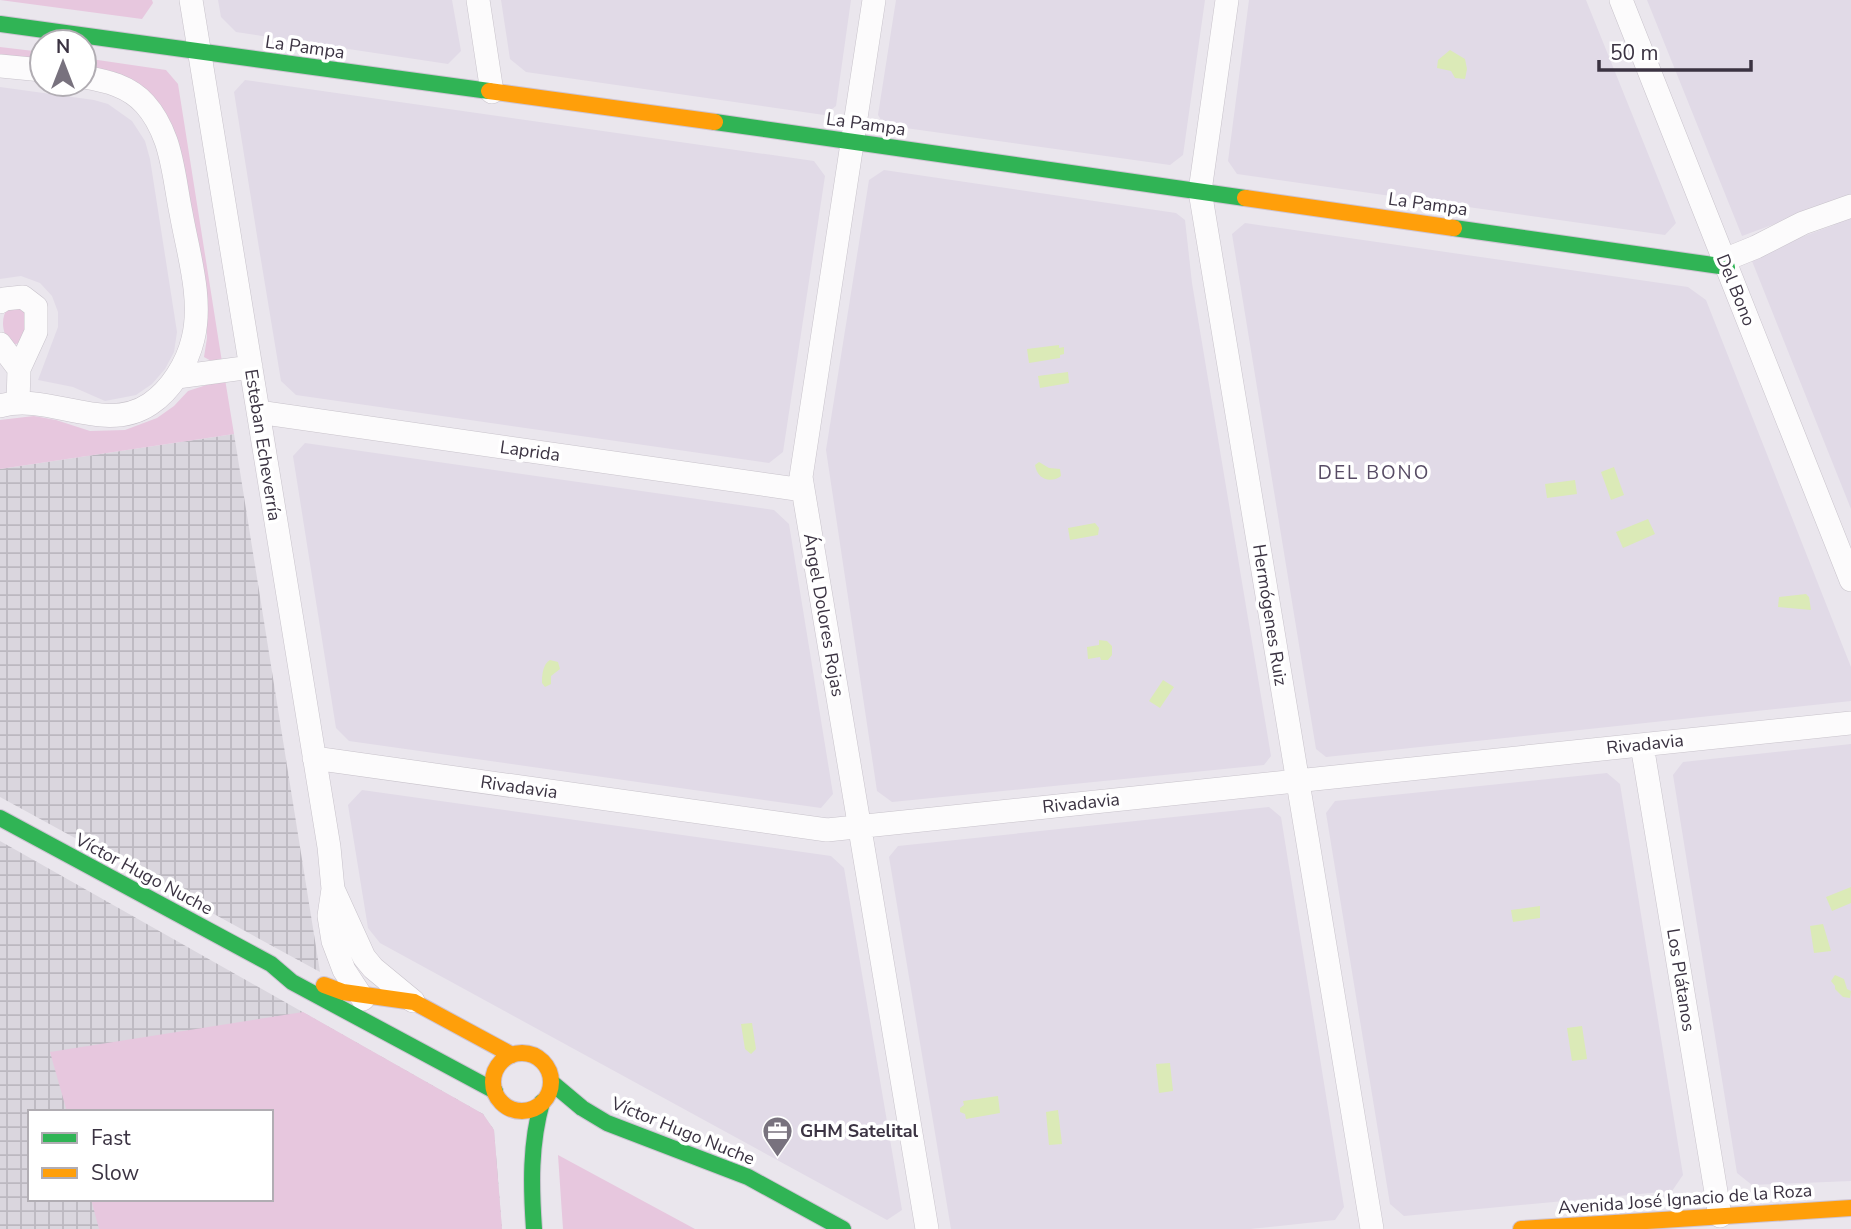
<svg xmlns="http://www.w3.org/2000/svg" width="1851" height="1229" font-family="'Nunito Sans',sans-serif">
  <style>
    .residential { fill: #e1dae7 }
    .industrial { fill: url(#industrial-grid); fill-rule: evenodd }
    .green { fill: #e7c7de }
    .water { fill: #dbeab7 }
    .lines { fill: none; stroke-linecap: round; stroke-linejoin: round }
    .street-casing { stroke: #c8c3cb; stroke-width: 24 }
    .fast-casing { stroke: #cec4d3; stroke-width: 18 }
    .slow-casing { stroke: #cec4d3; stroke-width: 18 }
    .street { stroke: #fcfbfc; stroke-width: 23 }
    .fast { stroke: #30b455; stroke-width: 16 }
    .slow { stroke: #ff9f0a; stroke-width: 16 }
    .labels { text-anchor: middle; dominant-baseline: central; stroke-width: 7; stroke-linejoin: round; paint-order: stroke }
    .street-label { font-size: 18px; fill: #3b3342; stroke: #fff }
    .poi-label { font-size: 18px; font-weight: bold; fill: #3b3342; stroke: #fff; text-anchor: start }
    .neighbourhood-label { font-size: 19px; letter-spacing: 2px; fill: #574b64; stroke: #fff }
  </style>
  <defs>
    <pattern id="industrial-grid" width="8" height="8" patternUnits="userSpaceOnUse" patternTransform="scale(1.75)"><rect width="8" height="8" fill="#dad6de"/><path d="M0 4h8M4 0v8" fill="none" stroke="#bcb8c0"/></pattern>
  </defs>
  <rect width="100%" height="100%" fill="#eae6ed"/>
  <path class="residential" d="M218,0H452L461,51L448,64L236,32L221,17Z
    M501,0H851L836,106L824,115L526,72L510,59Z
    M896,0H1205L1183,155L1170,165L884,125L878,115Z
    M1249,0H1586L1676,223L1665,235L1237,174L1228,161Z
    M1647,0H1851V196L1742,236Z
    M245,80L814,161L825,176L783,452L769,463L296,395L281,381L258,242L234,92Z
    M0,87L94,100L108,104L132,121L145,141L150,159L177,332L174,352L165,369L152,384L136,395L105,401L73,387L38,380L58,327V312L52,296L40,283L21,276L0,279Z
    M884,170L1176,213L1185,220L1192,283L1271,756L1264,765L892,802L877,791L826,450L869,180Z
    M1851,216V509L1750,256L1834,225L1837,221Z
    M1245,223L1688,287L1706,300L1851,667V701L1326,757L1316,749L1232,234Z
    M305,443L774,510L789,524L833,794L821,808L349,741L336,728L293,456Z
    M1851,744V1181L1752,1185L1737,1173L1673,775L1683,762Z
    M1607,773L1620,784L1683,1175L1672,1191L1404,1216L1390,1204L1326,813L1335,801Z
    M362,790L831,856L844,868L902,1210L887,1220L380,943L368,928L348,805Z
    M1269,807L1281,817L1344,1207L1335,1220L1250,1229H951L889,857L898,846Z"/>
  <path class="industrial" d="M234,434L320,972L0,797V469Z
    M0,841L483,1114L494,1130L502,1229H0ZM30,1112H271V1199H30Z"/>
  <path class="green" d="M0,0H152L153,3L142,19Z
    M0,47L42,52V62L0,57Z
    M84,58L166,70L178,84L222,362H213L204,357L207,338L206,312L177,141L84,68Z
    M8,307L25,309C28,322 28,345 11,345C2,333 0,319 8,307Z
    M225,379L234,434L0,469V420L34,416L56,420L90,431L125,430L157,418L174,406L188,391Z
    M303,1012L483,1114L494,1130L502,1229H99L91,1199H271V1112H67L50,1052Z
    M558,1155L695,1229H563Z"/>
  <path class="water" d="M1450,50L1465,59L1467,69L1465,79L1455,78L1451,71L1437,68L1438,60Z
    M1059,345V348L1064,347V354L1060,355V358L1029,363L1027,349Z
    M1068,372L1069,383L1040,388L1038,376Z
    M1039,462L1049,468L1060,469L1061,476C1050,484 1037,479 1035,465Z
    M1614,467L1624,495L1611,500L1601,472Z
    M1575,480L1577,494L1547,498L1545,484Z
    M1648,519L1655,534L1623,548L1616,532Z
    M1095,523L1099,528L1098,535L1070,540L1068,528Z
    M1806,594L1809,597L1811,610L1778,607L1779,597Z
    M1099,640L1107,641L1112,646V655L1108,660H1101L1100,657L1088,659L1087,647L1099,645Z
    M550,660L558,662L560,669L551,676V684L545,687L542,683C542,674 543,664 550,660Z
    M1163,680L1174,687L1160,708L1149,701Z
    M1851,887V903L1832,911L1826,897Z
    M1540,906V918L1513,922L1511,910Z
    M1823,924L1831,951L1814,953L1810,926Z
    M1835,975L1844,979L1847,989L1851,991L1850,998L1843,997L1835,989V986L1831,981Z
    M752,1023L756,1049L751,1054L745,1049L741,1024Z
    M1582,1026L1587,1059L1572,1061L1567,1028Z
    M1170,1063L1173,1091L1159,1093L1156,1064Z
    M998,1096L1000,1113L966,1119L965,1114L960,1112V1108L964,1105L963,1101Z
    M1058,1110L1062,1144L1049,1145L1046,1112Z"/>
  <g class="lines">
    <defs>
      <path id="street" d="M191,0L329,847L333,889L329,916L333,941L344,970L363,999
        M478,0L492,92
        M874,0L801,477L927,1229
        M1227,0L1200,191L1372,1229
        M1621,0L1851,580
        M0,66L42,70
        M1724,260L1756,247L1803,223L1851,206
        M0,302L4,299L23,297L36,307V332L19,369L18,403
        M0,344L19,369
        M177,377L251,367
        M0,406C49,392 104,435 150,404C171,390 187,364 193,339C203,299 188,253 181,213C176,189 174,164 166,141C161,127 155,115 145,104C129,86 107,81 84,77
        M258,412L803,490
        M1642,745L1720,1216
        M314,758L827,830L1851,723
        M333,889L364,957L373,968L413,1001"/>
      <path id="fast" d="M0,24L489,91
        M715,122L1245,198
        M1454,228L1727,267
        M0,818L271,964L292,982L495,1091
        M551,1082L582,1108L607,1123L748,1177L843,1229
        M534,1229C531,1186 530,1144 542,1102"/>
      <path id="slow" d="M489,91L715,122
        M1245,198L1454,228
        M324,985L343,992L414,1002L512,1055
        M493 1082a29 29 0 1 1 58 0a29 29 0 1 1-58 0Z
        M1521,1229L1851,1208"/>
    </defs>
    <use href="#street" class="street-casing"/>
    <use href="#fast" class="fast-casing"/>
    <use href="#slow" class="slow-casing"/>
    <use href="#street" class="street"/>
    <use href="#fast" class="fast"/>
    <use href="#slow" class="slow"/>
  </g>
  <defs>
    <symbol id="office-pin" viewBox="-11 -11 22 30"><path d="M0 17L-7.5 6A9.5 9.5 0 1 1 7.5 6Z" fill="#78727e" stroke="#fff"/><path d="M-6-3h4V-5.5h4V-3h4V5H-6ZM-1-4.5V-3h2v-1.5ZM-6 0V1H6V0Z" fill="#fff"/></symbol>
  </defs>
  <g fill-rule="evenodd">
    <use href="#office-pin" x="760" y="1114" width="35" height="47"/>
  </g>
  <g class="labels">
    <g class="street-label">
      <text transform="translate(305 47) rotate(8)">La Pampa</text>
      <text transform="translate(866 124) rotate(8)">La Pampa</text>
      <text transform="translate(1428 204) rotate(8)">La Pampa</text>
      <text transform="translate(1736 290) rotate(68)">Del Bono</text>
      <text transform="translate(263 445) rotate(81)">Esteban Echeverría</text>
      <text transform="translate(530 451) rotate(8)">Laprida</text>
      <text transform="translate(824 615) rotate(80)">Ángel Dolores Rojas</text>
      <text transform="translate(1270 615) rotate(81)">Hermógenes Ruiz</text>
      <text transform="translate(1645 744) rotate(-6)">Rivadavia</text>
      <text transform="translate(519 787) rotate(8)">Rivadavia</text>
      <text transform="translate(1081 803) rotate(-6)">Rivadavia</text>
      <text transform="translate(144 874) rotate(28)">Víctor Hugo Nuche</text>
      <text transform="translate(1681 980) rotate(81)">Los Plátanos</text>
      <text transform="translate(683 1131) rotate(22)">Víctor Hugo Nuche</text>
      <text transform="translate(1685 1199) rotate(-4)">Avenida José Ignacio de la Roza</text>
    </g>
    <g class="poi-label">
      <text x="800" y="1131">GHM Satelital</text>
    </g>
    <g class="neighbourhood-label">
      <text x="1374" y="473">DEL BONO</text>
    </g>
  </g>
  <rect x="28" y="1110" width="245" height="91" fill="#ffffff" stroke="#b1adb3" stroke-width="2"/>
  <rect x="42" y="1133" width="35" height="10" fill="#30b455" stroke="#b1adb3" stroke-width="2"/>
  <text x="91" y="1145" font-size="21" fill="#3b3342">Fast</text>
  <rect x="42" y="1168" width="35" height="10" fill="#ff9f0a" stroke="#b1adb3" stroke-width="2"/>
  <text x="91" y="1180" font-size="21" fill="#3b3342">Slow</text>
  <g transform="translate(63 63)"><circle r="33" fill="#ffffff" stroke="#b1adb3" stroke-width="2"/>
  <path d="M0-5L12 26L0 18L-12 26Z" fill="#78727e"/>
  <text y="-10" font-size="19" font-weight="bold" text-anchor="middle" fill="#3b3342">N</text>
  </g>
  <path d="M1599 60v10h152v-10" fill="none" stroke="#3b3342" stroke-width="3.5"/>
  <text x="1610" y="60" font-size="21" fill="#3b3342" stroke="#ffffff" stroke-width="5" paint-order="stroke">50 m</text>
</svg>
